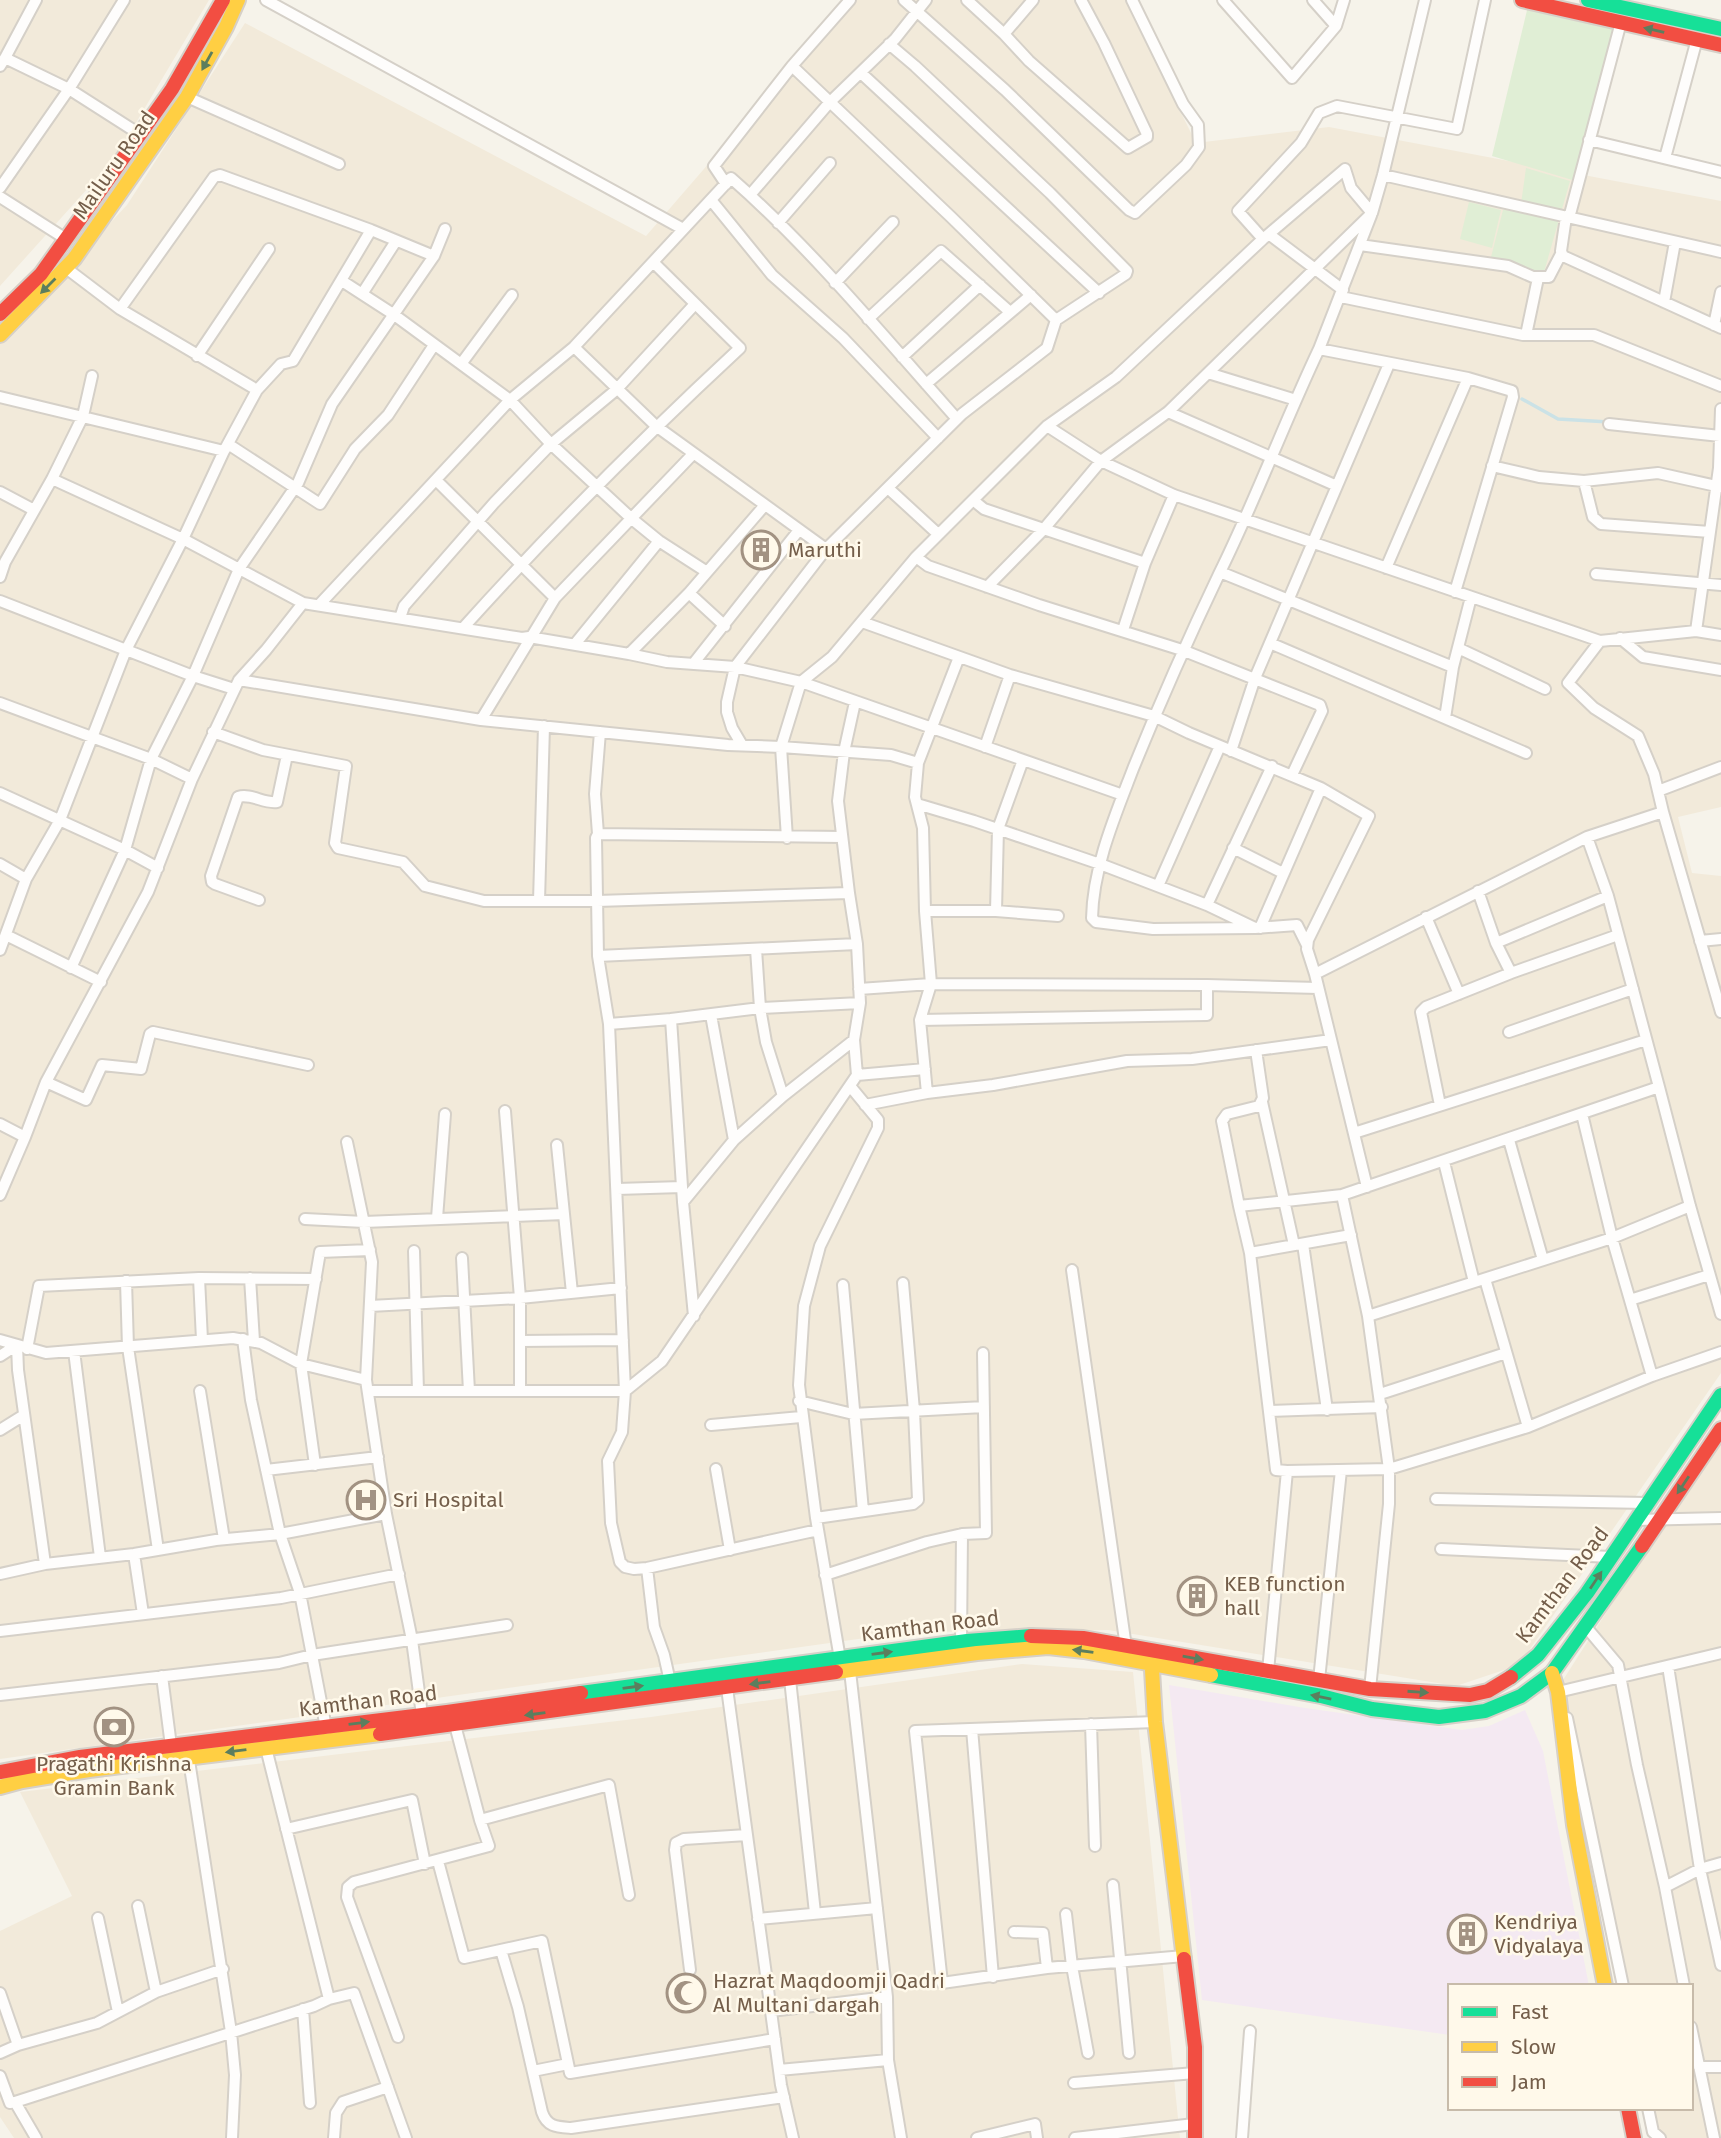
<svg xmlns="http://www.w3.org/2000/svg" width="1721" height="2138" font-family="'Fira Sans',sans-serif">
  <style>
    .residential { fill: #f2eada }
    .education { fill: #f4e9f2 }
    .green { fill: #e0eed5 }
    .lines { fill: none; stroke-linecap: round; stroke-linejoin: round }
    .stream { stroke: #cbe2e6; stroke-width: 3.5 }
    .street-casing { stroke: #d5d0c8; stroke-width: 14 }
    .fast-casing { stroke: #d6d0c8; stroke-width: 18 }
    .slow-casing { stroke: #d6d0c8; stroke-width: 18 }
    .jam-casing { stroke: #d6d0c8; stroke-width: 18 }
    .street { stroke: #fefdfc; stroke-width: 10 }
    .fast { stroke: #16e098; stroke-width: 14 }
    .slow { stroke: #ffcf43; stroke-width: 14 }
    .jam { stroke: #f24e42; stroke-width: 14 }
    .oneway { fill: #5c7e5e }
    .labels { text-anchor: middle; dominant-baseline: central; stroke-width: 5; stroke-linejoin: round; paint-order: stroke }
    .street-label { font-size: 21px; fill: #745e4a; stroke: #fff9ea }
    .poi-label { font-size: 21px; fill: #745e4a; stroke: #fff9ea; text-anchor: start }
  </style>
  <rect width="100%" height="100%" fill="#f6f3ea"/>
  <path class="residential" d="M0,0H209L115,158L0,286Z
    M850,0H1125L1196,143L1329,127L1721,201V807L1678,817L1692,873L1721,876V1373L1519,1665L1456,1686L1108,1630L908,1632L0,1759V340L127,205L245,23L646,236Z
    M1721,1442V2138H1649L1643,2108H1691V1986H1620L1563,1680L1677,1502Z
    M1022,1664L1133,1672L1180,2138H14L0,2117V1931L72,1896L20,1792L651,1717Z"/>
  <path class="education" d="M1169,1685L1305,1708L1462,1730L1489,1726L1525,1710L1543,1751L1589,1986H1450V2035L1202,2000Z"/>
  <path class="green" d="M1529,2L1621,22L1579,182L1492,156Z
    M1526,168L1570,181L1544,272L1490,261L1503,210L1520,211Z
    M1469,202L1501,210L1492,248L1460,239Z"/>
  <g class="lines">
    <path class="stream" d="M1522,399L1558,419L1609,422"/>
    <defs>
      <path id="street" d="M266,0L683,229
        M904,0L1005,90L1129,210L1135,213L1186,165L1199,147L1198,125L1183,104L1132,0
        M967,0L1004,34L1029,61L1128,148L1147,137V134L1104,43L1081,0
        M1223,0L1292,78L1336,26L1313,0
        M1336,26L1344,0
        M1004,34L1033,0
        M5,58L36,0
        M0,66L5,58L69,89L141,135
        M792,66L951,217L1056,320
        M861,73L1099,293
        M187,97L339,164
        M1589,140L1721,172
        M1665,158L1697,39
        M1383,175L1721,252
        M726,184L714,166L792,66L850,0
        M0,188L69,89L124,0
        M750,195L829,103L895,39L926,0
        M0,197L66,239
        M711,200L772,275L843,338L938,438
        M1566,217L1561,251L1563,256L1721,328
        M1569,218L1621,22
        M778,223L830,163
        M1270,235L1343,290
        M1263,239L1238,211L1301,143L1319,113L1337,106L1457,129L1485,0
        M1360,245L1508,266L1533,277H1549L1561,254
        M66,268L120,309L257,390
        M342,281L393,314L510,400L551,444L632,519L659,541L707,572
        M835,283L893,222
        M362,294L396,241
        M1341,297L1523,335H1594L1721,386
        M1664,302L1675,242
        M120,309L214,177L220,175L371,230L434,256
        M868,319L941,251L1010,312
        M1714,325L1721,292
        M1526,335L1538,278
        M574,347L656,426L826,549
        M1319,349L1372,213L1383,175L1425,0
        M197,356L269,249
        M902,357L980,285
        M461,364L512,295
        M1208,373L1296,400
        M926,384L1031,295
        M0,397L224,451
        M1168,412L1337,486
        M1609,424L1720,436
        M1047,426L1101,461L1174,495L1600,641L1696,631L1719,468L1721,409
        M228,444L320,504L355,449L388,415L434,345
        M1492,466L1539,477L1584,481L1658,473L1721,487
        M52,479L183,539L303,603L522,638L529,637L629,654L689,593L765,505
        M437,481L555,598
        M1584,481L1593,517L1601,524L1710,532
        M889,489L938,534
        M0,492L34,510
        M973,500L984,509L1145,563
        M916,557L1047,426L1116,377L1263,239L1345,169L1351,188L1372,213L1168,412L1101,461L1043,530L987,587
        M1386,568L1468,378
        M1220,572C1189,637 1160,702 1133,769C1115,816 1093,867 1092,918L1096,922L1153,929L1255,928
        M1596,574L1721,585
        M0,577L5,562L52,479L83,416L92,376
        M689,593L725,626
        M0,601L193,676L234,689
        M319,605L510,400L574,347L731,178C812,249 885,338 957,419
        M400,618L404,606L494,503L551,444L616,390L695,304
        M862,622L1010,675L1154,716L1189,733L1321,788L1369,816L1308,940L1307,949L1315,974
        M463,628C551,530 643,438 740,348L653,262
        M1123,630L1145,563L1174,495
        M1696,631L1721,635
        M1620,638L1643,657L1721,670
        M1600,641L1568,683L1594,708L1638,736L1654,774L1663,812
        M1270,643L1526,753
        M575,644L659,541
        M1458,648L1545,689
        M629,654L667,662L735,667L801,682L1123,795
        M959,657L918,763L915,797L923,828L925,911L931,984L920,1020L1207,1015V985L1318,988
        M693,664L799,530
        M1453,667L1220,572C1256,499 1284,423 1319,349L1468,378L1512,391L1513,397L1455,592
        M239,680L481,720L728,745L781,747L787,838
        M855,702L844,752L838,801L849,893L857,944L860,1003L854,1040L857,1075L925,1069
        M0,703L151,759L192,779
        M1445,718L1453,667L1471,597
        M481,720L555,598L693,454
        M213,732L263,750L346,766L335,843L338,848L403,862L425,886L484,901H597L849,893
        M742,745L732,728L727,712V702L735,667L826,549L962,414L1047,348L1056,320L1126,274L1127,271L1050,193L915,66L889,44
        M985,747L1010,675
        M1231,751L1255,678L1389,364
        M918,763L891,755L781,747L801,682L832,657L916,557L928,566L1039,605L1182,650L1320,705L1322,711L1292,775
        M1658,791L1721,767
        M0,793L125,850L158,868
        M917,804L974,821L1100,864L1207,905L1255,928L1297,925L1307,945
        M598,834L842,837
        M1587,837L1608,896L1659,1087
        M1233,848L1283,873
        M0,864L26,879
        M1158,886L1220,746
        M1478,891L1496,943L1511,973L1618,935
        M259,900L215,884L212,882L211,876L238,797C251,793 264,804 277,802L287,755
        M539,901L544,726
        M1207,905L1272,766
        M925,911H996L1058,916
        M996,911L998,829L1023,760
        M1426,917L1459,994
        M1260,928L1321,788
        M6,935L101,982
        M1700,941L1721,939
        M1496,943L1608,896
        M756,949L760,1008L766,1042L783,1096
        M0,950L26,879L60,820L126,650L183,539L224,451L257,390L281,364L293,361L371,230
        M598,956L857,944
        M71,968L125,850L151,759L193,676L239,569L298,483L332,404L434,256L445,229
        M859,989L931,984L1207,985
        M711,1015L734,1140
        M671,1019L760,1008L860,1003
        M920,1020L927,1093L993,1085L1127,1061L1192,1059L1331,1040
        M609,1024L671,1019L683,1202L734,1140L783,1096L854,1040
        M1509,1032L1633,989
        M46,1082L86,1100L102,1065L141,1069L150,1034L153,1032L308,1065
        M1262,1102L1294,1245
        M865,1105L927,1093
        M1440,1105L1421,1012L1426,1007L1511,973
        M505,1111L520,1298V1391
        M1582,1114L1612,1238L1652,1376
        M0,1124L25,1137L46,1082L148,892L192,779L239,680L266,650L303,603
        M1354,1133L1646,1040
        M1509,1140L1543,1260
        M347,1142L372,1262L366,1380L386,1514L412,1640L422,1715
        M557,1145L572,1293
        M1444,1162L1474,1282
        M1367,1187L1315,974L1587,837L1663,812L1721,1012
        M617,1189L682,1187
        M0,1195L25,1137
        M683,1202L694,1316
        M1239,1206L1222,1121L1227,1114L1259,1106L1263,1098L1256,1050
        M437,1218L445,1114
        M305,1219L364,1222L564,1214
        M1303,1244L1327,1410
        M414,1251L418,1391
        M1250,1253L1351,1235
        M462,1258L469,1391
        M1072,1270L1126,1647
        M199,1278L316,1279
        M250,1278L254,1341
        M1485,1279L1528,1427
        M126,1281L128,1347L158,1550
        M843,1285L863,1511
        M1630,1300L1709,1275
        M370,1306L520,1298L621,1288
        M1368,1316L1612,1238L1690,1206
        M243,1339L251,1400L280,1534L300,1593L327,1733
        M0,1340L46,1353L233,1338L261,1343L301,1364L366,1380
        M520,1341L623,1340
        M17,1345L18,1370L45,1564
        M27,1349L39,1286L199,1278L202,1340
        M74,1351L100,1557
        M0,1356L17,1345
        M200,1391L224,1539
        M368,1391H625L609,1024L598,956L596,838L598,834L595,794L600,732
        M1380,1394L1506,1353
        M799,1401L853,1414L984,1407
        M1269,1411L1382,1407
        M711,1425L801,1417
        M0,1430L24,1415
        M315,1465L301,1364L320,1252L370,1250
        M716,1469L730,1550
        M266,1470L378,1457
        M1287,1471L1276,1470L1250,1253L1239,1206L1342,1195
        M1436,1499L1647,1503
        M816,1518L913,1504L918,1500L914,1411L903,1283
        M1636,1520L1721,1518
        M818,1530L647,1568L634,1569L625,1567L620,1562L611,1523L608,1461L622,1432L625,1391L662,1361L857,1075
        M1441,1549L1611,1557
        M134,1554L143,1614
        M647,1568L654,1627L664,1655L671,1686
        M0,1574L45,1564L134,1554L216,1540L280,1534L386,1514
        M825,1575L927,1542L962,1534
        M1586,1627L1618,1665L1637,1765L1665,1887L1684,1986
        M0,1631L281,1598L399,1574
        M961,1642L962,1534L986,1533L983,1353
        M840,1659L816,1518L799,1385L804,1306L820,1246L878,1128V1120L850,1086
        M1668,1666L1700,1869L1721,1965
        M850,1671L887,1997L888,2060L901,2138
        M1268,1671L1287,1471L1389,1469L1528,1427L1652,1376L1721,1352
        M162,1676L171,1746
        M790,1679L815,1913
        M1319,1680L1341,1470
        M727,1688L781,2085L793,2138
        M1370,1689L1389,1504V1469L1368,1316L1342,1195L1659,1087L1690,1206L1721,1314
        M1558,1692L1721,1653
        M0,1695L279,1663L312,1655L507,1625
        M1567,1718L1623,1986
        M1155,1722L915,1731L942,1983L1047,1968L1184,1956
        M1091,1724L1095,1846
        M455,1725L480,1820L609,1785L629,1895
        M972,1729L993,1977
        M266,1748L329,1999L354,1993L406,2138
        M188,1754L231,2032L235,2075L232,2138
        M286,1829L412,1800L425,1864
        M438,1861L464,1958L542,1941L570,2073L775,2039
        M1113,1885L1129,2053
        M1665,1887L1700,1869L1721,1863
        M138,1906L156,1992
        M1066,1914L1072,1966L1088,2053
        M98,1918L118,2012
        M758,1919L877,1908
        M1014,1932L1043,1933L1047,1968
        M501,1950L518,2007L542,2112C547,2127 557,2127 571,2128L784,2097
        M690,1970L675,1850L676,1843L684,1839L747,1835
        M0,1993L18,2045L0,2053
        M303,2009L310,2103
        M771,2011L887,1997
        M1691,2027L1714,2138
        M398,2037L347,1897L348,1887L354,1882L489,1846L480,1820
        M18,2045L97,2023L156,1992L223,1969
        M1699,2067H1721
        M779,2070L888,2060
        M533,2071L568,2064
        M0,2076L10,2103L15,2102L36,2138
        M1074,2083L1195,2073
        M15,2102L314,2006L329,1999
        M1648,2108L1653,2132L1660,2138
        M334,2138L336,2113L343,2102L388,2087
        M977,2138L1035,2124L1037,2138
        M1075,2138L1194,2124
        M1242,2138L1250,2031"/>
      <path id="fast" d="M1588,0L1721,29
        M1211,1675L1321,1696L1372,1709L1439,1717L1485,1711L1521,1696L1552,1673L1642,1546
        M1511,1677L1538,1655L1587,1593L1721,1395
        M581,1693L967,1641L1031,1636"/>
      <path id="slow" d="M0,335L74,259L187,97L226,27L238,0
        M1151,1652L1155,1722L1184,1959
        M836,1672L977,1653L1048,1647L1084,1651L1211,1675
        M1552,1673L1558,1692L1574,1825L1605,1986
        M0,1787L22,1781L89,1770L380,1734"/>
      <path id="jam" d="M1522,0L1721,45
        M0,314L41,274L66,239L172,89L223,0
        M1642,1546L1721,1429
        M1031,1636L1083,1638L1370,1689L1470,1695L1488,1691L1511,1677
        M380,1734L836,1672
        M0,1772L80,1757L447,1712L581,1693
        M1184,1959L1195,2047V2138
        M1628,2108L1634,2138"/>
    </defs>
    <use href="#street" class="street-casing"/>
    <use href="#fast" class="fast-casing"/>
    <use href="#slow" class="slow-casing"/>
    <use href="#jam" class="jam-casing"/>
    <use href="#street" class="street"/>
    <use href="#fast" class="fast"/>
    <use href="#slow" class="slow"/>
    <use href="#jam" class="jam"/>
  </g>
  <defs><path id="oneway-solid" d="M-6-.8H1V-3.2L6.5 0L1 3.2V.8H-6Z" transform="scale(1.75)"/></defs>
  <g class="oneway">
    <use href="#oneway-solid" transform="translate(1654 30) rotate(-167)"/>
    <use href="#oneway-solid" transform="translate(207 61) rotate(119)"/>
    <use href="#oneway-solid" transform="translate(48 286) rotate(135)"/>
    <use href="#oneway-solid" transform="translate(1683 1485) rotate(124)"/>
    <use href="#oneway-solid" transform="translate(1596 1580) rotate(-56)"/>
    <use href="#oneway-solid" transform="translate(1083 1651) rotate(-172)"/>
    <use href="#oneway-solid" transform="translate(882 1653) rotate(-8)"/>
    <use href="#oneway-solid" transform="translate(1193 1658) rotate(10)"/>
    <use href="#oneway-solid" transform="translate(760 1683) rotate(172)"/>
    <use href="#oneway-solid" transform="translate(633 1687) rotate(-8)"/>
    <use href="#oneway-solid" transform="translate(1418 1692) rotate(4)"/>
    <use href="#oneway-solid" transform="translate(1321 1697) rotate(-169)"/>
    <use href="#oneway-solid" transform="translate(535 1714) rotate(172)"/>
    <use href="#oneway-solid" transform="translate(359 1723) rotate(-7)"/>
    <use href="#oneway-solid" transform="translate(236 1751) rotate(173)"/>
  </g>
  <defs>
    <symbol id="building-ring" viewBox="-11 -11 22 22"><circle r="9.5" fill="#fff9ea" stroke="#a29282" stroke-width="1.5"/><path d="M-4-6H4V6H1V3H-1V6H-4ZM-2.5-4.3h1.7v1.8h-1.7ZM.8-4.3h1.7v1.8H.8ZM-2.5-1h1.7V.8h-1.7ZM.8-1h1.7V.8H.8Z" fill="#a29282"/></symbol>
    <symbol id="hospital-ring" viewBox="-11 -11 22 22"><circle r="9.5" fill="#fff9ea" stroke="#a29282" stroke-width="1.5"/><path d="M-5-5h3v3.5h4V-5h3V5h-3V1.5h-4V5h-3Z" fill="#a29282"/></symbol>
    <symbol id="bank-ring" viewBox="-11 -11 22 22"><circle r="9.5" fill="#fff9ea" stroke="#a29282" stroke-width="1.5"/><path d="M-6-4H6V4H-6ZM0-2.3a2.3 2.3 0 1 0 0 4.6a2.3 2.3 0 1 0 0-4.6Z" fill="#a29282"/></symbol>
    <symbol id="mosque-ring" viewBox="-11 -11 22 22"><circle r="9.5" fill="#fff9ea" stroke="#a29282" stroke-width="1.5"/><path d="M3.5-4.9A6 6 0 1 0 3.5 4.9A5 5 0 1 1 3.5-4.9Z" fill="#a29282"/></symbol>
  </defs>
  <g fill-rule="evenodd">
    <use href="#building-ring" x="739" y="528" width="44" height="44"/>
    <use href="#hospital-ring" x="344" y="1478" width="44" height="44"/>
    <use href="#building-ring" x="1175" y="1574" width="44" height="44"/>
    <use href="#bank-ring" x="92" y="1705" width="44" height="44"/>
    <use href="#building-ring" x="1445" y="1912" width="44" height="44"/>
    <use href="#mosque-ring" x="664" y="1971" width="44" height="44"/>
  </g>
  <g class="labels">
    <g class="street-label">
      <text transform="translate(114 165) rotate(-55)">Mailuru Road</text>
      <text transform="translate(1562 1585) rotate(-53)">Kamthan Road</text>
      <text transform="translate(930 1626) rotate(-7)">Kamthan Road</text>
      <text transform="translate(368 1701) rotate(-7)">Kamthan Road</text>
    </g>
    <g class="poi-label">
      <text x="788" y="550">Maruthi</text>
      <text x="393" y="1500">Sri Hospital</text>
      <text x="1224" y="1584">KEB function<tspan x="1224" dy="24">hall</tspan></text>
      <text x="114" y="1764" text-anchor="middle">Pragathi Krishna<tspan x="114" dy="24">Gramin Bank</tspan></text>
      <text x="1494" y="1922">Kendriya<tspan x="1494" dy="24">Vidyalaya</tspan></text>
      <text x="713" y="1981">Hazrat Maqdoomji Qadri<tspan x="713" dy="24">Al Multani dargah</tspan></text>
    </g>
  </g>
  <rect x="1448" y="1984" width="245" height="126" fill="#fff9ea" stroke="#c7bbaa" stroke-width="2"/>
  <rect x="1462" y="2007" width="35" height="10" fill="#16e098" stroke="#c7bbaa" stroke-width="2"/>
  <text x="1511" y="2019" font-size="21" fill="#745e4a">Fast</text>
  <rect x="1462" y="2042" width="35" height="10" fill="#ffcf43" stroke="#c7bbaa" stroke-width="2"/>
  <text x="1511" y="2054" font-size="21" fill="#745e4a">Slow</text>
  <rect x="1462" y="2077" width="35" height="10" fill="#f24e42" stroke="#c7bbaa" stroke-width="2"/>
  <text x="1511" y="2089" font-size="21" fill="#745e4a">Jam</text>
</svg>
